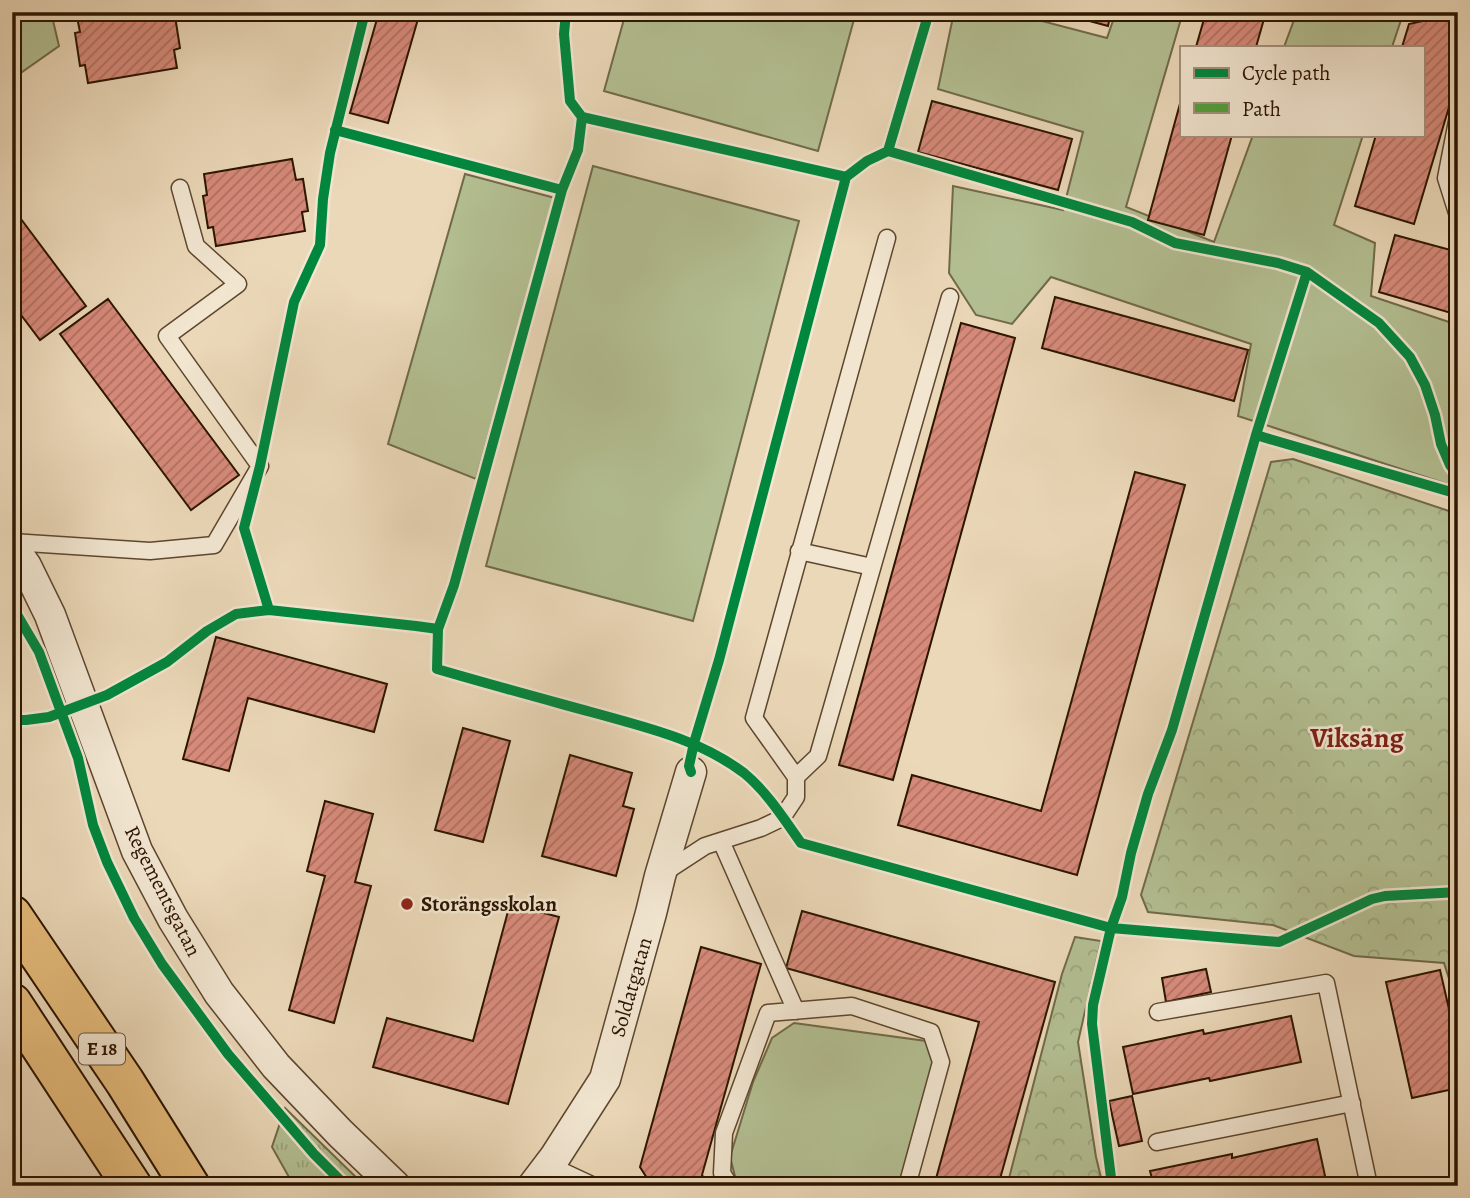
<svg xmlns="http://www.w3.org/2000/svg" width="1470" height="1198" font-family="Alegreya,serif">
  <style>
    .grass { fill: url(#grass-tufts); stroke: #706a49; stroke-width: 2 }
    .forest { fill: url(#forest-crowns); stroke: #706a49; stroke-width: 2 }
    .green { fill: #b3bf92; stroke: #706a49; stroke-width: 2 }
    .building { fill: url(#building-hatch); stroke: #2c1500; stroke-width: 2 }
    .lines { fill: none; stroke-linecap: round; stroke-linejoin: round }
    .lane-casing { stroke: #5c462e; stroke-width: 19 }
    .street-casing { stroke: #5c462e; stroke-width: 33 }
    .highway-casing { stroke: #2c1500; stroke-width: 42 }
    .lane { stroke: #f2e6d1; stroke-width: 16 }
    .street { stroke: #f2e6d1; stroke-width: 30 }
    .highway { stroke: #e6bc7c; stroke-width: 38 }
    .quiet { stroke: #51a03c; stroke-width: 9; stroke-dasharray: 18 9; stroke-linecap: butt }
    .cycleway-casing { stroke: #f2e6d1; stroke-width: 15 }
    .cycleway { stroke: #00873e; stroke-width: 10 }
    .poi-dot { fill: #8f2418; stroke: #f2e6d1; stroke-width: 2.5 }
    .labels { text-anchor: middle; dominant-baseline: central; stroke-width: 5; stroke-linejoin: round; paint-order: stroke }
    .shield { fill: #f2e6d1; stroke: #67543f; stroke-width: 2 }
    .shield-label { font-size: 19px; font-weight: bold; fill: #2c1500 }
    .street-label { font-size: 21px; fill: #2c1500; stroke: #f2e6d1 }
    .poi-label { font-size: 21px; font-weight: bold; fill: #2c1500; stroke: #f2e6d1; text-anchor: start }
    .district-label { font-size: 28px; font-weight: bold; fill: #7a1f14; stroke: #f2e6d1 }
  </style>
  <defs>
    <pattern id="grass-tufts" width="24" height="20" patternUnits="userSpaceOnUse" patternTransform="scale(1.75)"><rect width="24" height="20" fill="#b3bf92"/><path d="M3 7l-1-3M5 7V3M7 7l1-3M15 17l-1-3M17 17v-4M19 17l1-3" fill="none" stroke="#9aa37c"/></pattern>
    <pattern id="forest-crowns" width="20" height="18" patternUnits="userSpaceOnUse" patternTransform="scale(1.75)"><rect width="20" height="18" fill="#b3bf92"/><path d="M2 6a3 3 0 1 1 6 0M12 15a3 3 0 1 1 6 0" fill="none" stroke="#9aa37c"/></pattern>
    <pattern id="building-hatch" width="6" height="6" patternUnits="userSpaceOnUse" patternTransform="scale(1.75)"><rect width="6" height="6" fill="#d78a7a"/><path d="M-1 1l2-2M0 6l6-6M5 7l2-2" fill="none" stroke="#af7062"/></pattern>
  </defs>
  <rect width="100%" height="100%" fill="#ebd8b8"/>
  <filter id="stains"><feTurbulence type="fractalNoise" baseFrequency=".00286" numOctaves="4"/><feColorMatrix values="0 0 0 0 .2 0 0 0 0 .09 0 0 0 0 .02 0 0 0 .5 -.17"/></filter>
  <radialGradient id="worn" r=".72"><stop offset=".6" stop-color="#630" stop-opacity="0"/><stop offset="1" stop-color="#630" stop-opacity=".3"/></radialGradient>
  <path class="grass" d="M285,1108L365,1186H294L272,1147Z"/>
  <path class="forest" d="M1293,459L1458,514V1007L1444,963L1354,956L1273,925L1148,912L1141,895L1271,462Z
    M1075,937L1101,941L1078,1042L1096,1157L1103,1186H1007L1062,974Z"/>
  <path class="green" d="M12,12H51L59,46L12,79Z
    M626,12H856L818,151L604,91Z
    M954,12H1007L1107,38L1116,12H1183L1126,207L1214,242L1253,135H1363L1334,225L1375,243L1371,296L1458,325V490L1453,486L1238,416L1251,344L1051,277L1012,324L976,315L949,273L953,186L1063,210L1083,132L938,89Z
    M1297,12H1411L1403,14L1392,47H1284Z
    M593,166L799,221L693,621L486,566Z
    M465,174L555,198L476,479L388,444Z
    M794,1023L926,1041L934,1063L904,1186H740L736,1180L730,1157L753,1082L772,1038Z"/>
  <path class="building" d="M76,12H167L168,17L175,16L180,48L174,50L177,68L88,83L85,65L80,66L75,33L80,32Z
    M379,12H420L388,123L350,113Z
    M1056,12H1111L1108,26Z
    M1206,12H1266L1256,47H1196Z
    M1458,13V77L1414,224L1355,206L1376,135H1423V47H1402L1409,24Z
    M1181,100V135H1232L1204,235L1148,220Z
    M932,101L1072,139L1058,190L918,152Z
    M292,159L296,180L303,179L308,211L302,212L305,231L216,246L213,227L208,228L203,196L207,195L204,174Z
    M12,207L86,306L40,340L12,303Z
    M1395,235L1458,252V315L1379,292Z
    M1055,297L1248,350L1234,401L1042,348Z
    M108,299L239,475L191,510L60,334Z
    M961,323L1015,338L893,780L839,765Z
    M1135,472L1185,485L1077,875L898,825L912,775L1041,811Z
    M216,637L387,684L374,732L248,698L229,771L183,759Z
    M463,728L510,741L483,842L435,830Z
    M570,755L632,773L623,806L634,809L616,876L542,856Z
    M325,801L373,814L355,882L371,886L334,1023L289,1010L325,876L307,871Z
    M510,904L559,917L508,1104L373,1067L387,1018L473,1041Z
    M802,911L1055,982L998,1186H934L979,1022L786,968Z
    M701,947L761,964L702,1175L709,1186H652L640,1167Z
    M1206,969L1211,992L1166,1002L1162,978Z
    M1440,970L1458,1048V1088L1412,1098L1386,982Z
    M1291,1016L1301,1062L1210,1081L1209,1078L1133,1094L1123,1047L1203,1030L1204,1034Z
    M1132,1096L1142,1141L1119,1146L1109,1101Z
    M1317,1139L1327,1185L1154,1186L1150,1171L1232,1154V1158Z"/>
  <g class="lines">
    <defs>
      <path id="lane" d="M1458,116L1446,178L1458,216
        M12,542L150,551L214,545L260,466L167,336L238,284L196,246L180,188
        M799,551L872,567
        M796,777L818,756L950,297
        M721,841L796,1011
        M662,874L705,846L761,828L782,818L796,797V777L754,718L887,238
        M1158,1012L1326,983L1369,1186
        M1157,1142L1352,1103
        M549,1165L594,1186
        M730,1186L722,1173L724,1133L768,1013L852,1006L931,1032L941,1062L907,1186"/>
      <path id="street" d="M12,546L26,566L50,615L137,851L173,919L219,993L276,1066L340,1133L395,1186
        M533,1186L555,1157L605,1079L651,913L660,876L691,772"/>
      <path id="highway" d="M12,915L125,1082L190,1186
        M12,1003L132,1186"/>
    </defs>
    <use href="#lane" class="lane-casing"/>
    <use href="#street" class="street-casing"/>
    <use href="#highway" class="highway-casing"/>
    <use href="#lane" class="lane"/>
    <use href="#street" class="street"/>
    <use href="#highway" class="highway"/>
    <path class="quiet" d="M12,1174L19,1186"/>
    <defs>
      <path id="cycleway" d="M566,12L564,34L570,101L582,117L846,177
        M582,117L578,150L562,190L454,585L438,629L437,669C488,684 540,698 591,712C644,727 699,739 744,773C767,792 784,819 801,843L1111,928L1279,942L1372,899L1385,896L1458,892
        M335,130L562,190
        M888,151L929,12
        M1256,435L1458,494
        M12,606L39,652L78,758L93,825L107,862L134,918L162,964L228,1054L314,1154L346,1186
        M269,610L244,528L260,466L294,302L320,245L323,199L330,153L365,12
        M12,720H26L49,717L107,695L167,662L207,631L236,614L269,610L416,626L438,629
        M691,772L689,766L694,743L719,660L846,177L867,161L888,151L1132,222L1175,243L1278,263L1307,272L1379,323L1410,357L1425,385L1435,415L1441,444L1450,465L1458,476
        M1112,1186L1092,1024L1093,1005L1111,928L1122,897L1131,853L1148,794L1172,730L1256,435L1307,272"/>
    </defs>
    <use href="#cycleway" class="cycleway-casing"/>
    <use href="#cycleway" class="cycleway"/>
  </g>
  <circle class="poi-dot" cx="407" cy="904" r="7"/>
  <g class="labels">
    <rect class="shield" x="79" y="1033.5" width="46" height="31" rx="5"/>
    <g class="shield-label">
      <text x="102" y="1049">E 18</text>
    </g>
    <g class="street-label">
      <text transform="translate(163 891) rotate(63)">Regementsgatan</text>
      <text transform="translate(631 987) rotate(-74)">Soldatgatan</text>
    </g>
    <g class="poi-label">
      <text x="421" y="904">Storängsskolan</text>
    </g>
    <g class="district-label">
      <text x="1357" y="738">Viksäng</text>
    </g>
  </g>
  <rect width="1470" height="1198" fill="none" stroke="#ebd8b8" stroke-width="42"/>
  <rect x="14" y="14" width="1442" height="1170" fill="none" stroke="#2c1500" stroke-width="3.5"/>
  <rect x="21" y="21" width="1428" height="1156" fill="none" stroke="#2c1500" stroke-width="2"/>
  <rect x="1180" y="46" width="245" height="91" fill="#f2e6d1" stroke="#a3927d" stroke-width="2"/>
  <rect x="1194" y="68" width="35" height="10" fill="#00873e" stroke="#a3927d" stroke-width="2"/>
  <text x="1242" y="80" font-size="21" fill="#2c1500">Cycle path</text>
  <rect x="1194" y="103" width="35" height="10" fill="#51a03c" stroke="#a3927d" stroke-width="2"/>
  <text x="1242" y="116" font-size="21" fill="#2c1500">Path</text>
  <rect width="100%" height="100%" filter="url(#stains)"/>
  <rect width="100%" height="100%" fill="url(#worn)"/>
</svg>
